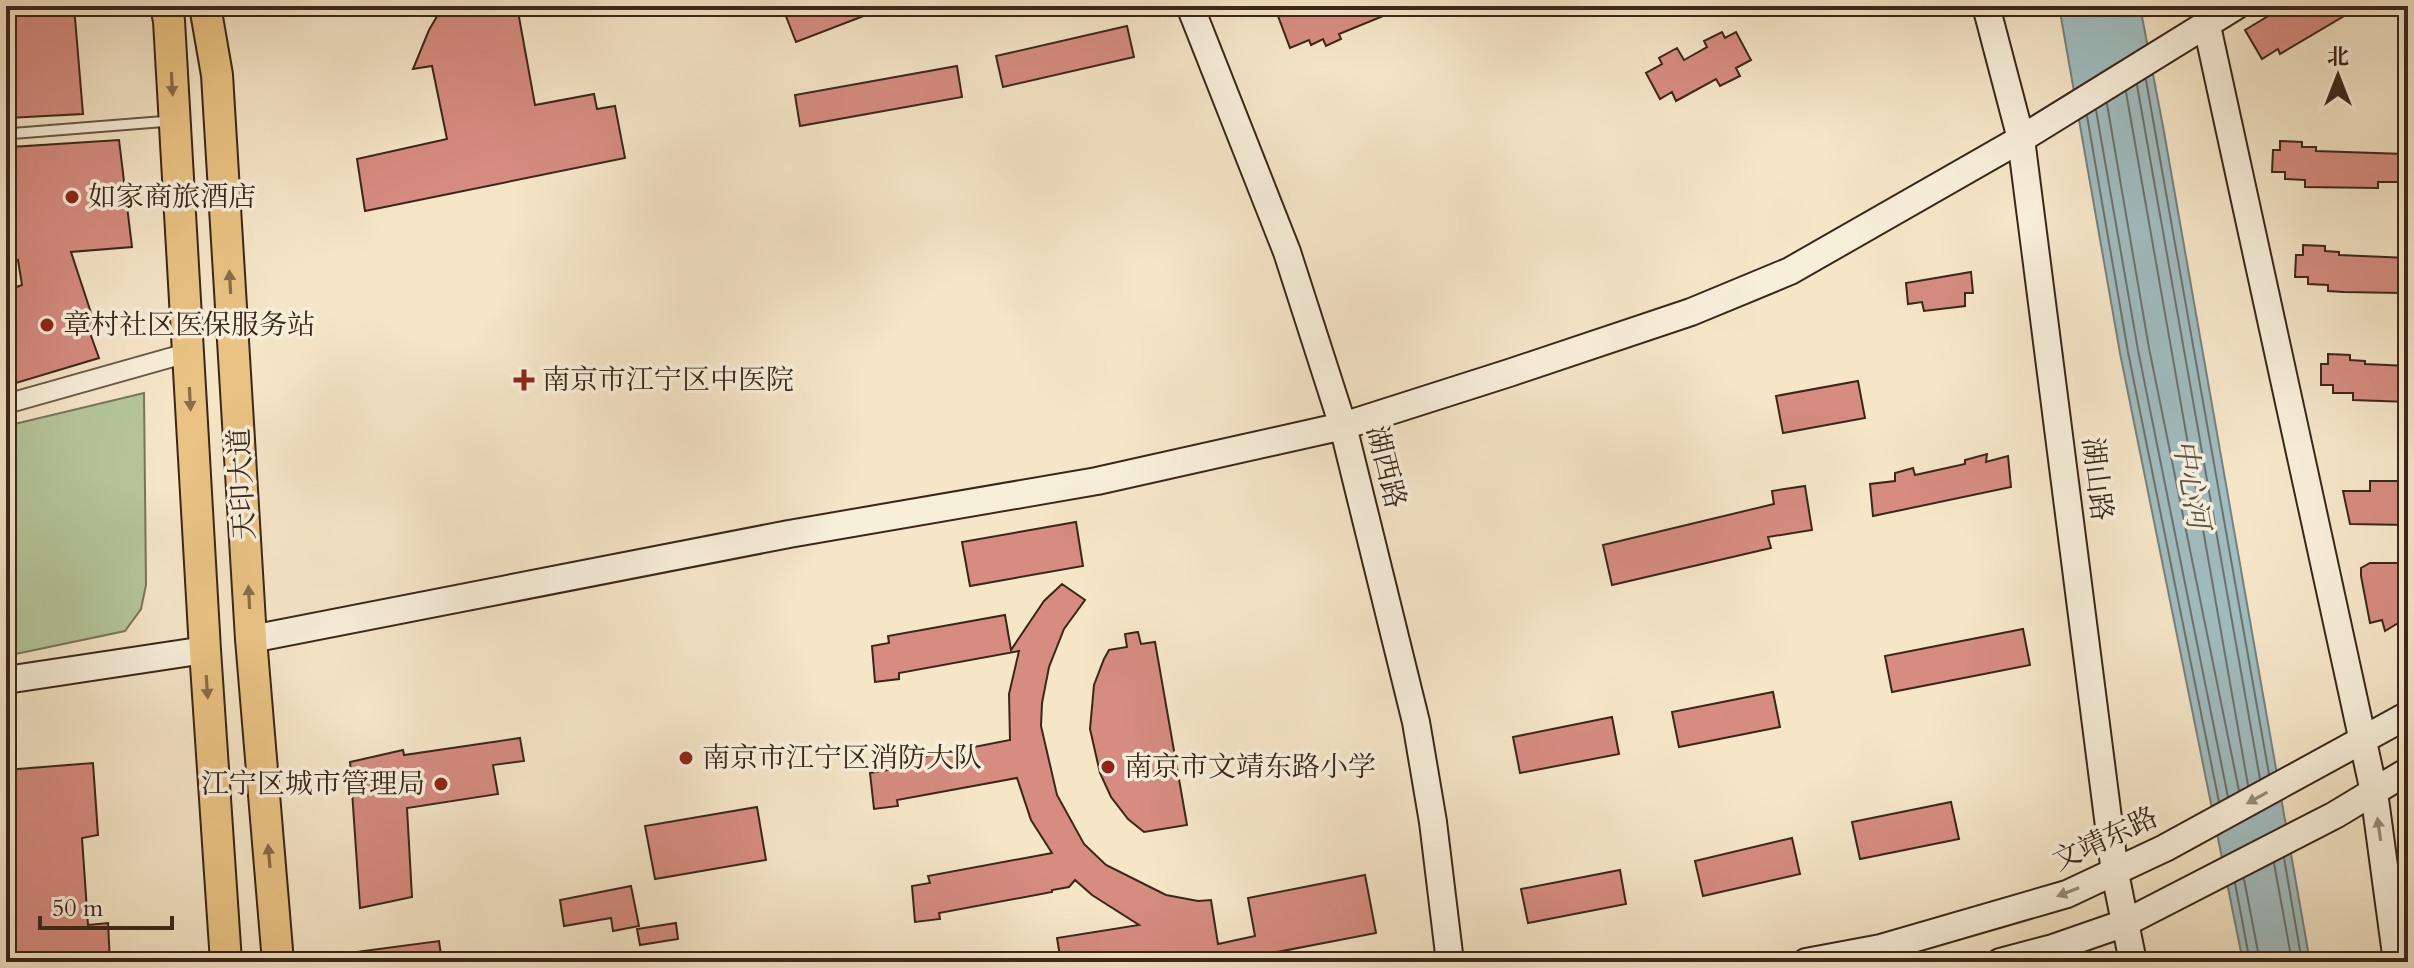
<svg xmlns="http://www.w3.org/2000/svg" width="2414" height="968" font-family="Cardo,'Noto Serif SC',serif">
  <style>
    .green { fill: #b5c69b; stroke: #78765a; stroke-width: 2 }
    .water { fill: #a0bdc0; stroke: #77817d; stroke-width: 2 }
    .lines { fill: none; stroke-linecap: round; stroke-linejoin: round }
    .shore { stroke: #6d726c; stroke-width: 2 }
    .building { fill: #d68c81; stroke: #3a2719; stroke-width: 2 }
    .lane-casing { stroke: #695745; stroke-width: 13 }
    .street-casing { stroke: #695745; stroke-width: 22 }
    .secondary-casing { stroke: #3a2719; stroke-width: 30 }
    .primary-casing { stroke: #3a2719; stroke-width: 34 }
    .lane { stroke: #f8efdb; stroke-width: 9 }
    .street { stroke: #f8efdb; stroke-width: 18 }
    .secondary { stroke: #f8efdb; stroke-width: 26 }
    .primary { stroke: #eac384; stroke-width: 30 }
    .oneway { fill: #896d49 }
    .oneway2 { fill: #998b7a }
    .poi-dot { fill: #8f2418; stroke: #f8efdb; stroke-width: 3 }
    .labels { text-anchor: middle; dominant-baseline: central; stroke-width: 7; stroke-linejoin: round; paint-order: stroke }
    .poi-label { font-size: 28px; fill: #3a2719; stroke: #f8efdb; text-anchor: start }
    .street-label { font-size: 28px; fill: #3a2719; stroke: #f8efdb }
    .water-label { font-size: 30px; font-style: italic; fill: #59544b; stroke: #f8efdb }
  </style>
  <rect width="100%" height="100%" fill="#f5e6c8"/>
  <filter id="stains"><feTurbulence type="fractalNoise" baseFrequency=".0025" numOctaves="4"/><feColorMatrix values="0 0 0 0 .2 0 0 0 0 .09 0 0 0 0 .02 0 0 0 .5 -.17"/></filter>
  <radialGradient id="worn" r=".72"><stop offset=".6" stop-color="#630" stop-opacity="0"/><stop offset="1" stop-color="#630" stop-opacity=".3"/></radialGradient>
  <path class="green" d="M144,393L146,585L141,609L125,631L6,656V426Z"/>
  <path class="water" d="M2059,6H2140L2164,132L2310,962H2243L2120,353Z"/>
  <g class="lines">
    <path class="shore" d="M2146,80L2269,774
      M2137,85L2260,779
      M2126,92L2248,785
      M2107,104L2149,348L2239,791
      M2096,110L2138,350L2228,797
      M2087,116L2128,352L2219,802
      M2284,858L2302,962
      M2274,863L2292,962
      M2244,879L2260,962
      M2235,883L2250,962"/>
  </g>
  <path class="building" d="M6,6H74L83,114L8,118Z
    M443,6H517L535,105L594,94L597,109L615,106L625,158L365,211L357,159L447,139L432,66L413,69L429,30Z
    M782,6H887V7L796,42Z
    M1293,6H1405V7L1339,34L1341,39L1326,46L1323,39L1311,45L1309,40L1290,48L1278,16L1294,10Z
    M2285,6H2361L2280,54L2278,49L2262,59L2245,30Z
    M1127,26L1134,57L1003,87L996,56Z
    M1722,32L1725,38L1736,32L1751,60L1736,68L1740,76L1720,86L1716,79L1676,101L1672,92L1660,99L1646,73L1662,64L1659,58L1677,48L1684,60L1707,47L1704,41Z
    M957,66L962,97L800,126L795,95Z
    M119,140L132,247L71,252L97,331L90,333L99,358L6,386V291L22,285L18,260L6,262V248L16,246L8,200L15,199L12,179H15L11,147Z
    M2280,141L2302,142V147H2316V151L2404,154V182H2378V188L2305,187V180L2285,179V172H2272L2273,150H2280Z
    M2303,245L2325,246V251L2339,252V255L2408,258V287H2401V293L2344,292L2328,291V285L2308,284V277H2295L2296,255H2303Z
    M1971,272L1973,293H1965V306L1924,311L1922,302L1908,304L1906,283Z
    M2328,354L2350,355V360L2365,361V364L2408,366V402L2353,400V393H2333V385H2321V364H2328Z
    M1858,381L1865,418L1783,433L1776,396Z
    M1987,454L1986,462L2008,456L2011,487L1873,516L1870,484L1895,481V473L1913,468L1915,475L1965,464V460Z
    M2370,481H2408V525L2350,524L2343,491H2370Z
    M1805,486L1812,530L1768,537L1771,548L1612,585L1603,545L1774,504L1772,491Z
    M1076,522L1083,566L970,586L962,542Z
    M2370,563H2408V617L2385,631L2382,620L2370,623L2361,576V568Z
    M1062,584L1085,600L1064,629L1049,667L1042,703L1041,726L1057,795L1084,844L1106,865L1166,895L1198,901L1211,900L1218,944L1255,936L1248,898L1365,875L1376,933L1225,962H1061L1057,938L1139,925L1092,895L1075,880L1069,887L1052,890V892L939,913L940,919L915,922L912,886L930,883L928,876L1052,853L1031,820L1017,778L897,800L898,806L874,809L870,773L888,770L887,764L1010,740L1009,694L1019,651L899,673V679L875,682L872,646L889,643L888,636L1005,615L1011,650L1044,601Z
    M2023,629L2030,665L1892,692L1885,656Z
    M1138,632L1141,644L1155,642L1187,825L1144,832L1128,819L1111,797L1100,773L1090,729L1094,685L1104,659L1109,650L1127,647L1125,634Z
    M1773,692L1780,727L1679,747L1672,712Z
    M1612,717L1619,754L1520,773L1513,737Z
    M520,738L524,761L493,765L498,794L407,808L412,897L360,908L350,762L403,750L404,755Z
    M93,763L98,835L82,838L88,925L108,923L110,962H6V770Z
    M1951,802L1959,839L1860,859L1852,822Z
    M757,807L766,860L655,879L645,826Z
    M1792,838L1800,874L1703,896L1695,861Z
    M1620,870L1626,904L1528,923L1521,889Z
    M631,886L639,926L613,931L611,918L564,926L560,900Z
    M676,923L678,939L640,945L637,929Z
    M439,941L442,962H349L348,953Z"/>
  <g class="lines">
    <defs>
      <path id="lane" d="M6,134L170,121"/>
      <path id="street" d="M6,404L187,353"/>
      <path id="secondary" d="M1190,6L1287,252L1343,426L1416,722L1433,822L1450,962
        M1986,6L2021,139L2115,873L2133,962
        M2207,26L2374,792L2397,962
        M251,639L789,534L1097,481L1343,426L1509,373L1691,312L1790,271L2021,139L2236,6
        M6,680L205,650
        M1806,962L1881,948L2067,894L2165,848L2408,715
        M2000,962L2053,948L2125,923L2335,815L2408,771"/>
      <path id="primary" d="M166,6L169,21L205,650L226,962
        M205,6L217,75L251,639L278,962"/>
    </defs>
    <use href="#lane" class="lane-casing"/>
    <use href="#street" class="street-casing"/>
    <use href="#secondary" class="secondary-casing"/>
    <use href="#primary" class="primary-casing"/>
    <use href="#lane" class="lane"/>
    <use href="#street" class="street"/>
    <use href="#secondary" class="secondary"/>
    <use href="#primary" class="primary"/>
  </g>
  <defs><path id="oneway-solid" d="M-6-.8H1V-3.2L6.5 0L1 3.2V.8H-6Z" transform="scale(2)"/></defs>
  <g class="oneway">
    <use href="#oneway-solid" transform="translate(172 84) rotate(87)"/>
    <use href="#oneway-solid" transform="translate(230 282) rotate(-93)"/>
    <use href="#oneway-solid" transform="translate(190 399) rotate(87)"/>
    <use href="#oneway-solid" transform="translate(249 597) rotate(-93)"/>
    <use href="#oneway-solid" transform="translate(207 687) rotate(86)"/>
    <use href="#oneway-solid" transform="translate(269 856) rotate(-95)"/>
  </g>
  <g class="oneway2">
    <use href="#oneway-solid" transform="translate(2257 798) rotate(151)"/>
    <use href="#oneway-solid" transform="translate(2379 829) rotate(-98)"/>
    <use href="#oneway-solid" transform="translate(2068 892) rotate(159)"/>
  </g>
  <g class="poi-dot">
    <circle cx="72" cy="197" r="8"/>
    <circle cx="47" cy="325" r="8"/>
    <path d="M520 368h8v8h8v8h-8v8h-8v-8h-8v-8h8z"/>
    <circle cx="686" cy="758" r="8"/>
    <circle cx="1108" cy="767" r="8"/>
    <circle cx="441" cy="784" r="8"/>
  </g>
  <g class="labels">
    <g class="poi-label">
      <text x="88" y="197">如家商旅酒店</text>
      <text x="63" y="325">章村社区医保服务站</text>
      <text x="542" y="380">南京市江宁区中医院</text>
      <text x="702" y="758">南京市江宁区消防大队</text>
      <text x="1124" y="767">南京市文靖东路小学</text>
      <text x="425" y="784" text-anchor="end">江宁区城市管理局</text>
    </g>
    <g class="street-label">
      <text transform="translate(1386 467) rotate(76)">湖西路</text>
      <text transform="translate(2097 479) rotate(83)">湖山路</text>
      <text transform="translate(242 484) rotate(-93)">天印大道</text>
      <text transform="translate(2105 839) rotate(-25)">文靖东路</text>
    </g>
    <g class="water-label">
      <text transform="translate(2191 484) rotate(80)">中心河</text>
    </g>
  </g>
  <rect width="2414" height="968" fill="none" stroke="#f5e6c8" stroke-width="32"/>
  <rect x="8" y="8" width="2398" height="952" fill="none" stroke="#3a2719" stroke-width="4"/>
  <rect x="16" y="16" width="2382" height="936" fill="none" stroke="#3a2719" stroke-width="2"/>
  <g transform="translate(2338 76)" stroke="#f8efdb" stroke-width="6" paint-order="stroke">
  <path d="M0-6L14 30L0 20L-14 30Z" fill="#3a2719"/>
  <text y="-12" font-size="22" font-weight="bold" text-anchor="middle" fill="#3a2719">北</text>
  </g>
  <path d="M40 916v12h132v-12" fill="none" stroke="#3a2719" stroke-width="4"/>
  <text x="52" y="916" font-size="24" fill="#3a2719" stroke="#f8efdb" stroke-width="6" paint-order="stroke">50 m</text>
  <rect width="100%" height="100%" filter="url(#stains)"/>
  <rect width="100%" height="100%" fill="url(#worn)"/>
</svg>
